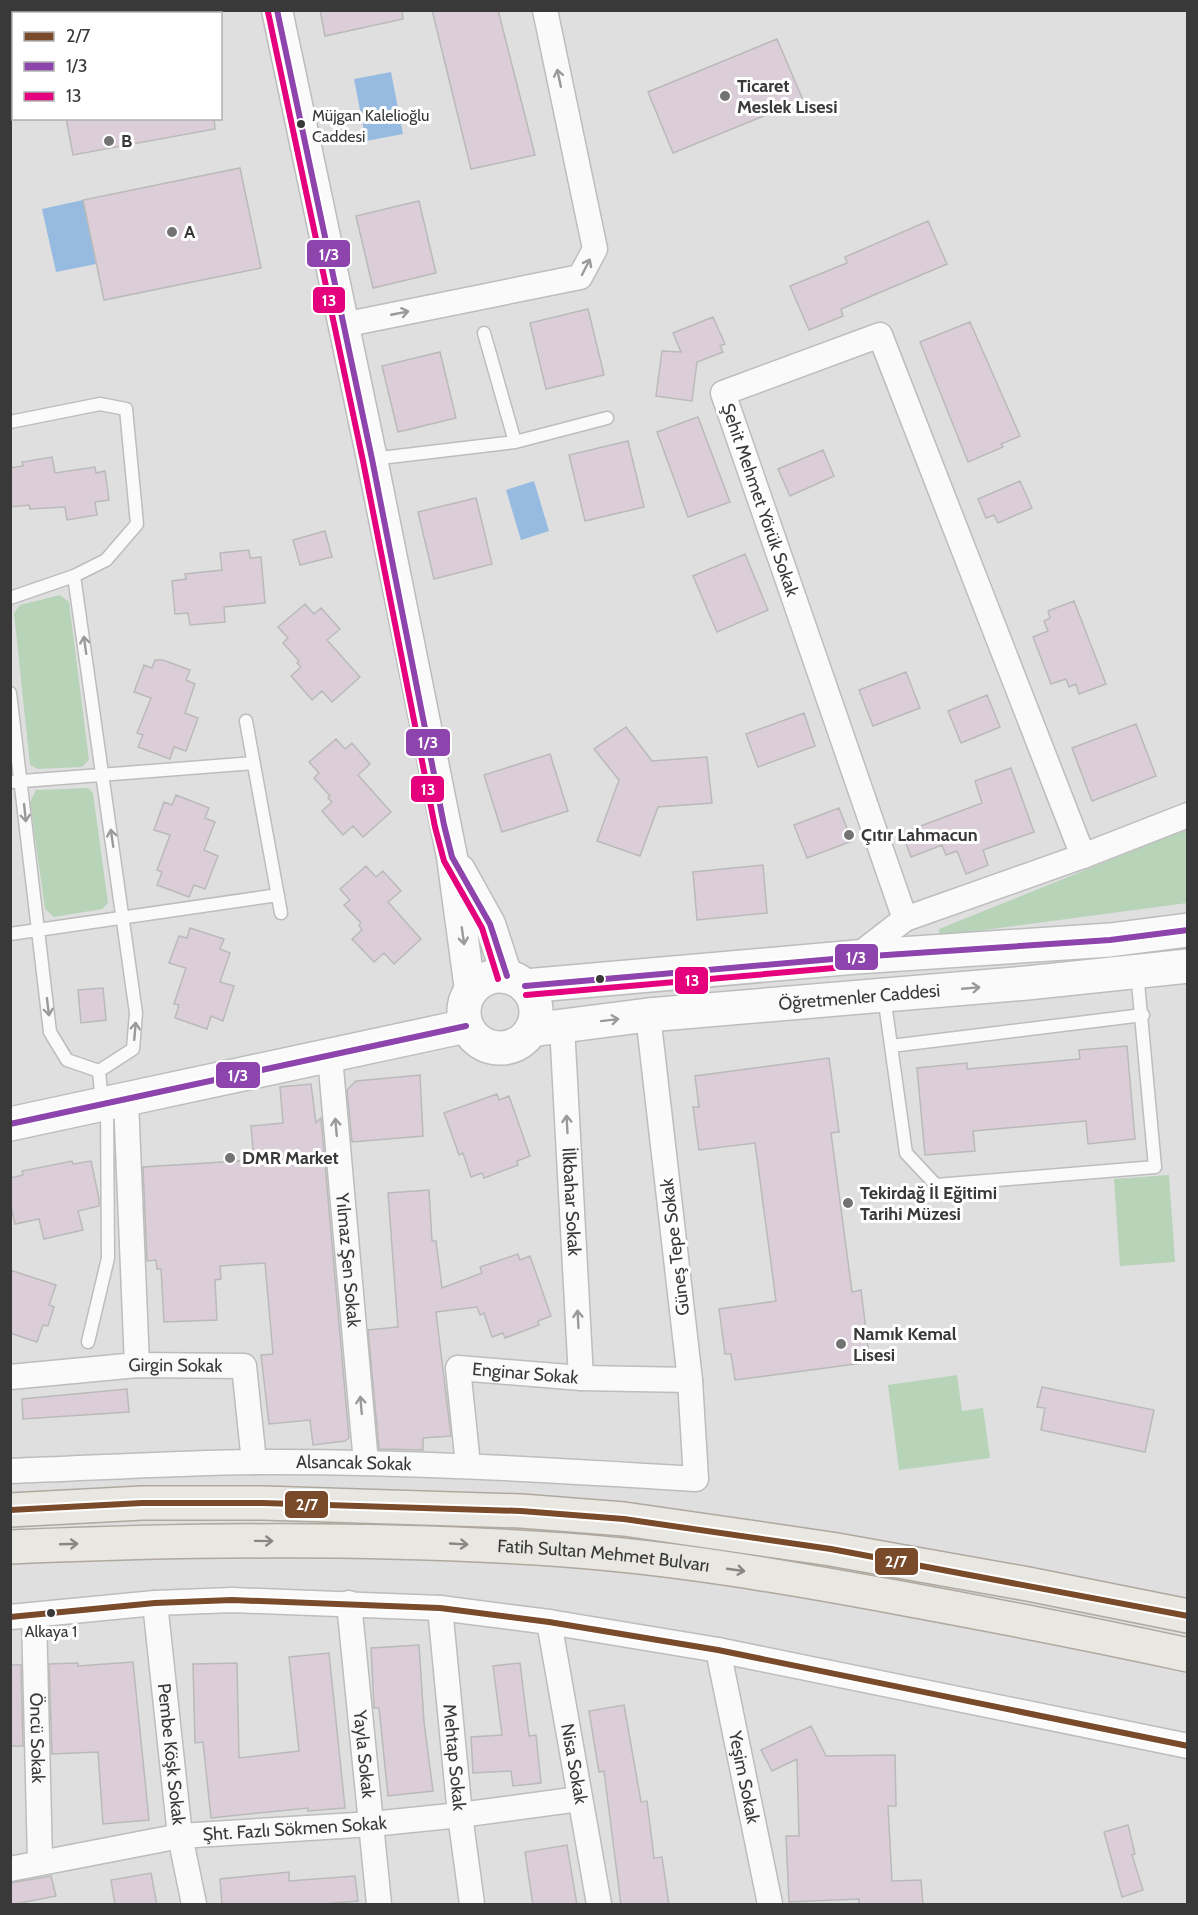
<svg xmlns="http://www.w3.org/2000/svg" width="1198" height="1915" font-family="Cabin,sans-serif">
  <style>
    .green { fill: #b7d3b8 }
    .water { fill: #97bbe0 }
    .building { fill: #dbced8; stroke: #bababa; stroke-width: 1.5 }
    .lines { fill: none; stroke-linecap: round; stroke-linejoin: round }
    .service-casing { stroke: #bdbdbe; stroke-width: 15 }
    .minor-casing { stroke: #bdbdbe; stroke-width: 27 }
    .tertiary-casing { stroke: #bdbdbe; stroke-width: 33 }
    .secondary-casing { stroke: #bdbdbe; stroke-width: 36 }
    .primary-casing { stroke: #aea89e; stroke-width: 36 }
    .service { stroke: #fafafa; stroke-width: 12 }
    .minor { stroke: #fafafa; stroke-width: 24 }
    .tertiary { stroke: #fafafa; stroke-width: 30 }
    .secondary { stroke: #fafafa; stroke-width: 33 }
    .primary { stroke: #e9e7e1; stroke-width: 33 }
    .bus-1-casing { stroke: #fff; stroke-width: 10 }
    .bus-2-casing { stroke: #fff; stroke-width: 10 }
    .bus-3-casing { stroke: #fff; stroke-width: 10 }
    .bus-1 { stroke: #7a4b2a; stroke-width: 6 }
    .bus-2 { stroke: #8e44ad; stroke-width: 6 }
    .bus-3 { stroke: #e5007d; stroke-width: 6 }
    .oneway { stroke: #9a9a9a }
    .oneway2 { stroke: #888785 }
    .poi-dot { fill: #737374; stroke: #fff; stroke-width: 2 }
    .bus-dot { fill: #39393a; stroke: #fff; stroke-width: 2 }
    .labels { text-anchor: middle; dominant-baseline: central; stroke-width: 6; stroke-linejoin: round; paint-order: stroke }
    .bus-label { font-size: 16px; fill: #39393a; stroke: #fff; text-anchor: start }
    .poi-label { font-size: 18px; font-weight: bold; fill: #39393a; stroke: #fff; text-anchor: start }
    .street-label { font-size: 18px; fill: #39393a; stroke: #fff }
    .line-badge { stroke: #fff; stroke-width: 2 }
    .badge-label { font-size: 16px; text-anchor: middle; font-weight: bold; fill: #fff }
  </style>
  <rect width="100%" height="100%" fill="#dfdfe0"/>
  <path class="green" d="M60,595L69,602L89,760L82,767L38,769L30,765L14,613L20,605Z
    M88,788L93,793L108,903L102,909L54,917L45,909L30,802L36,790Z
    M1187,829V903L940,936L939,929Z
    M1169,1175L1175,1262L1120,1266L1114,1179Z
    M957,1375L962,1411L983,1408L990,1458L899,1470L888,1385Z"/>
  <path class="water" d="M391,72L403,134L366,141L354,79Z
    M83,200L96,264L56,272L42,209Z
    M534,481L549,531L521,540L506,490Z"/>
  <path class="building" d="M320,10H402L403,19L325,36Z
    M432,10H498L535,155L471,169Z
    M777,39L803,100L673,153L648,92Z
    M66,118H214L215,129L73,155Z
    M240,168L261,268L104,300L83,200Z
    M419,201L436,273L373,288L356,216Z
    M928,221L947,264L841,309L843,316L809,330L790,286L847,263L845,257Z
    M588,309L604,375L546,389L530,323Z
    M713,317L725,344L720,346L723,352L697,362L692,401L656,396L662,351L681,352L673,333Z
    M970,322L1020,436L1001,444L1003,447L968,462L920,342Z
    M440,352L456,418L398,432L382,366Z
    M698,417L730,502L688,517L657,432Z
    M628,441L644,507L585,521L569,455Z
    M823,450L834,476L790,496L778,469Z
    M52,457L55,473L95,467L96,473L105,471L109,500L95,502L97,515L67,520L65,507L30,509L29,505L10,507V468L23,466L22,462Z
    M1020,481L1032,508L998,523L994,515L986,518L978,499Z
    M476,498L492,564L434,579L418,512Z
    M325,531L332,557L300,565L293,540Z
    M249,550L250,558L261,557L265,603L224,607L225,622L190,625L188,613L175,614L172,581L186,579L185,574L222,570L220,553Z
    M745,554L768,610L717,632L693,576Z
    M1074,601L1106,684L1079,694L1076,684L1069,687L1066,679L1051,684L1033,637L1048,631L1044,621L1050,618L1048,611Z
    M305,604L314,614L321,608L340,629L327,640L360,677L332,702L322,691L312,700L291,676L301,667L297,663L299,661L283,643L288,638L278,627Z
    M155,660H163L190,670L186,680L195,684L185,713L198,718L186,751L174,747L170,759L138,747L143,735L137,733L151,698L134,692L144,665L152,668Z
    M906,672L920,708L873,726L859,690Z
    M987,695L1000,727L961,743L948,711Z
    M804,713L815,746L758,767L746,734Z
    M1136,724L1156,776L1092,801L1072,748Z
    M626,727L652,761L707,757L712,803L658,807L640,856L597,841L619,780L594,749Z
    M336,739L345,749L352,743L370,764L358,775L391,812L363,837L353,826L343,835L322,811L332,802L328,798L330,796L314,778L319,773L309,762Z
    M550,754L568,811L502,832L484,775Z
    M1011,768L1034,832L983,850L988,865L966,874L957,851L946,855L942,845L911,857L902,833L982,803L975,781Z
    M176,795L209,808L205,818L215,822L204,850L218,856L205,889L194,885L189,897L157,885L162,872L157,870L170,835L154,830L164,802L172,805Z
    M839,808L852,841L807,858L794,825Z
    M763,865L767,913L697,920L693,872Z
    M366,866L376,877L383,871L401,891L388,902L421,939L394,964L384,953L374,962L352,939L362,930L359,925L361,923L344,905L350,900L340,889Z
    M190,928L224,939L220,949L230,953L220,982L234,986L223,1021L211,1016L207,1029L175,1018L179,1005L174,1004L186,968L169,963L179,936L187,938Z
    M103,988L106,1020L81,1023L78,990Z
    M1127,1046L1135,1139L1088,1144L1086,1121L973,1131L975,1151L925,1155L917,1068L967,1063V1069L1080,1059L1079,1050Z
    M829,1058L839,1132L831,1133L852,1292L861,1290L870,1362L735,1380L731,1354H725L719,1309L776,1301L755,1143L699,1150L693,1107H699L695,1076Z
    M420,1075L423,1136L352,1142L347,1090L356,1081Z
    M311,1084L316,1123L321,1118L349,1438L345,1441L313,1445L310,1420L269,1424L261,1355L273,1354L265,1263L220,1266L221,1279L215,1280L217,1320L164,1322L161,1269H157L156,1260L147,1261L143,1167L254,1160L251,1126L283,1123L280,1087Z
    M497,1094L499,1100L509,1096L530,1156L517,1161L518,1165L484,1178L482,1173L471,1177L463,1153L459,1155L444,1113Z
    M72,1161L73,1164L91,1161L99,1199V1206L78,1211L83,1230L44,1239L39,1219L15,1224L10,1202V1178L23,1175L22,1171Z
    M429,1190L432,1241H436L442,1288L482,1273L480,1267L518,1254L520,1260L530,1256L551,1316L538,1321L539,1325L505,1338L503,1333L492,1337L484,1313L480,1315L477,1307L436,1312L451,1436L423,1438V1450L379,1449L368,1330L398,1327L388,1193Z
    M10,1270L56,1285L49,1305L54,1307L48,1326L43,1325L37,1342L10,1333Z
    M1042,1387L1154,1410L1145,1452L1041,1430L1045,1408L1037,1407Z
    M127,1389L129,1412L23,1419L22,1399Z
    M419,1645L424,1722L433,1791L388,1796L379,1708H374L371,1648Z
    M329,1653L345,1808L308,1811V1808L211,1818L203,1742L195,1743L193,1664L237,1663L239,1758L299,1751L289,1657Z
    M133,1662L149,1820L103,1824L98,1752L52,1754L49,1664L78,1663V1666Z
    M520,1663L529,1736L536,1735L541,1783L513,1786L511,1771L473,1773L471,1737L502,1735L493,1666Z
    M10,1665H21L23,1746H10Z
    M624,1705L641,1802L647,1801L654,1858L662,1857L669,1905H621L604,1771L599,1772L589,1711Z
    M811,1726L826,1756L895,1755L896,1806H888L892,1881L921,1880L923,1905H859V1899L789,1902L786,1836H799L797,1759L772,1771L761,1750Z
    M1128,1825L1135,1854L1132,1855L1143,1890L1122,1897L1104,1832Z
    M567,1845L577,1905H533L525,1852Z
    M289,1872V1881L355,1876L358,1901L311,1905H222L220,1879Z
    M151,1873L157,1905H115L111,1880Z
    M51,1876L56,1896L10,1905V1883Z"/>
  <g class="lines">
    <defs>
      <path id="service" d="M484,333L515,442
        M10,422L100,404L126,409L137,524L106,560L74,576L10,598
        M372,459L515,442L607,418
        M10,693L50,1032L67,1060L99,1071L133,1049L136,1013L74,576
        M246,721L281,913
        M10,782L254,763
        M10,934L278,895
        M884,996L906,1153L936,1185L1155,1167L1137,972
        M891,1046L1143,1015
        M99,1071L102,1104
        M88,1342L108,1258L107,1106"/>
      <g id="minor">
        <path d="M343,325L580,277L595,249L545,10"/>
        <path d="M905,919L723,393L880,335L1083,856"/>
        <path d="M856,957L905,919L1083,856L1188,815"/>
        <path id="s1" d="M562,1026L581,1378"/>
        <path id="s2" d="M330,1057L366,1463"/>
        <path d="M126,1100L137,1365"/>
        <path id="s3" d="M10,1377L137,1365L244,1366L254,1462"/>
        <path id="s4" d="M468,1465L458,1368L581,1378L690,1380"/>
        <path id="s5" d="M10,1471C92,1468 174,1463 256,1462C403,1461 550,1470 696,1479L690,1380L648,1015"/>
        <path id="s6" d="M155,1603L180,1836L194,1904"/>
        <path id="s7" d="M349,1603L379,1904"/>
        <path id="s8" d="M440,1608L460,1815L472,1904"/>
        <path id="s9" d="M34,1615L40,1862"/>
        <path d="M10,1617L155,1603L232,1600L440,1608L549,1622L718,1650L1188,1746"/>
        <path id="s10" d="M549,1622L599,1904"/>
        <path id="s11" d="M718,1650L770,1904"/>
        <path id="s12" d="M10,1869L180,1836L372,1824L460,1815L579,1799"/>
      </g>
      <path id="tertiary" d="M277,10L372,459L452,857L470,990
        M460,870L490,924L507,976"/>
      <g id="secondary">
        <circle cx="500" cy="1012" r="36"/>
        <path d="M525,986L856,957L1110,940L1188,930"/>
        <path id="s13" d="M531,1030L648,1015L1027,983L1188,966"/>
        <path d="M10,1124L466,1026"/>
      </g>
      <g id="primary">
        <path d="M10,1510L142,1503H263L521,1511L624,1519L831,1549L1028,1584L1188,1616"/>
        <path id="s14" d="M10,1547C195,1539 380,1537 565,1550C676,1558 786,1577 895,1597C993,1615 1090,1634 1188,1655"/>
      </g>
    </defs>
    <use href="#service" class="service-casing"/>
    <use href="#minor" class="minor-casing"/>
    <use href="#tertiary" class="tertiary-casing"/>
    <use href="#secondary" class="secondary-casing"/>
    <use href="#primary" class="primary-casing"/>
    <use href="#service" class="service"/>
    <use href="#minor" class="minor"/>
    <use href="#tertiary" class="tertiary"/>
    <use href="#secondary" class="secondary"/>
    <use href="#primary" class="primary"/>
    <defs>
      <path id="bus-1" d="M10,1510L142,1503H263L521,1511L624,1519L831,1549L1188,1616
        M10,1617L155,1603L232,1600L440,1608L549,1622L718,1650L1188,1746"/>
      <path id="bus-2" d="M277,10L372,459L444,825L452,857L490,924L507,976
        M525,986L856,957L1110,940L1188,930
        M10,1124L466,1026"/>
      <path id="bus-3" d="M268,12L363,461L435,827L444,861L482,928L498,979
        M526,995L857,966"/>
    </defs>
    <use href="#bus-1" class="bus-1-casing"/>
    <use href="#bus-2" class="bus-2-casing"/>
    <use href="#bus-3" class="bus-3-casing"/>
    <use href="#bus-1" class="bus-1"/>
    <use href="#bus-2" class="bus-2"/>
    <use href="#bus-3" class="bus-3"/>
  </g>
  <defs><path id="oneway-shaft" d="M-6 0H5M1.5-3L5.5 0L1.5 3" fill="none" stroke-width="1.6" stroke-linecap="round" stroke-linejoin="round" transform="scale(1.5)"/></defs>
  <g class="oneway">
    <use href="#oneway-shaft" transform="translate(559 78) rotate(-102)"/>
    <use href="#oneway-shaft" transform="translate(586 267) rotate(-63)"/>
    <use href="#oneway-shaft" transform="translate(400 313) rotate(-11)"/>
    <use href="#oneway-shaft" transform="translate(85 645) rotate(-98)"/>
    <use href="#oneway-shaft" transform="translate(25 813) rotate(84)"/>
    <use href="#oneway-shaft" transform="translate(112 838) rotate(-98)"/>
    <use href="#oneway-shaft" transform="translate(463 936) rotate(82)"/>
    <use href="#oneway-shaft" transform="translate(971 988) rotate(-5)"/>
    <use href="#oneway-shaft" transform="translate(48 1007) rotate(83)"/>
    <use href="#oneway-shaft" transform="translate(610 1020) rotate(-7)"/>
    <use href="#oneway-shaft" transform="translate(135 1031) rotate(-85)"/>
    <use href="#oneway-shaft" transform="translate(567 1124) rotate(-93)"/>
    <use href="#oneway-shaft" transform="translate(336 1127) rotate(-95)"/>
    <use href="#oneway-shaft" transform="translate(578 1319) rotate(-93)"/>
    <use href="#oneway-shaft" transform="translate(361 1405) rotate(-95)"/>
  </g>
  <g class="oneway2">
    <use href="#oneway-shaft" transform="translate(264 1541) rotate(1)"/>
    <use href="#oneway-shaft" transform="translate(69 1544) rotate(-2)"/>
    <use href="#oneway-shaft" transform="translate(459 1544) rotate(3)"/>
    <use href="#oneway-shaft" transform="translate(736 1570) rotate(8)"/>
  </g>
  <g class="poi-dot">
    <circle cx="725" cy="96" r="6"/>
    <circle cx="109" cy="141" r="6"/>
    <circle cx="172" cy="232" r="6"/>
    <circle cx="849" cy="835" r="6"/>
    <circle cx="230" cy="1158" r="6"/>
    <circle cx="848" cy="1203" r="6"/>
    <circle cx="841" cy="1344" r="6"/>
  </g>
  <g class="bus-dot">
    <circle cx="301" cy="124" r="5"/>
    <circle cx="600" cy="979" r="5"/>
    <circle cx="51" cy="1613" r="5"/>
  </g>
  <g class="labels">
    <g class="bus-label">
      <text x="312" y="115">Müjgan Kalelioğlu<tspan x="312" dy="21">Caddesi</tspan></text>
      <text x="51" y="1631" text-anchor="middle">Alkaya 1</text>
    </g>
    <g class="poi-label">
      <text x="737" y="86">Ticaret<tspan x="737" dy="21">Meslek Lisesi</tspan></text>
      <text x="121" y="141">B</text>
      <text x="184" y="232">A</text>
      <text x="861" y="835">Çıtır Lahmacun</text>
      <text x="242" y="1158">DMR Market</text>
      <text x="860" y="1193">Tekirdağ İl Eğitimi<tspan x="860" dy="21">Tarihi Müzesi</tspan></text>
      <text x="853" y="1334">Namık Kemal<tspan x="853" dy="21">Lisesi</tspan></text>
    </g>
    <g class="street-label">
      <text transform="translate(760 500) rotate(71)">Şehit Mehmet Yörük Sokak</text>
      <text stroke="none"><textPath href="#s13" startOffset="330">Öğretmenler Caddesi</textPath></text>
      <text stroke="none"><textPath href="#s1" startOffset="176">İlkbahar Sokak</textPath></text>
      <text transform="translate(675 1247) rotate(-97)">Güneş Tepe Sokak</text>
      <text stroke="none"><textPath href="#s2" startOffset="204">Yılmaz Şen Sokak</textPath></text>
      <text stroke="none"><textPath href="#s3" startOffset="166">Girgin Sokak</textPath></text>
      <text stroke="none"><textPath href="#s4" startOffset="165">Enginar Sokak</textPath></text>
      <text stroke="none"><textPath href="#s5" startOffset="344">Alsancak Sokak</textPath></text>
      <text stroke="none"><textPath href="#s14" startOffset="594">Fatih Sultan Mehmet Bulvarı</textPath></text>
      <text stroke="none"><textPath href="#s9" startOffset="123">Öncü Sokak</textPath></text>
      <text stroke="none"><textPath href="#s6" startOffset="152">Pembe Köşk Sokak</textPath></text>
      <text stroke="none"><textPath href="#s7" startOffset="152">Yayla Sokak</textPath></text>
      <text stroke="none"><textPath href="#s8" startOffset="150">Mehtap Sokak</textPath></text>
      <text stroke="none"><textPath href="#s10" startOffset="144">Nisa Sokak</textPath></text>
      <text stroke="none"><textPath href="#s11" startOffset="130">Yeşim Sokak</textPath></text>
      <text stroke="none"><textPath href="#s12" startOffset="288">Şht. Fazlı Sökmen Sokak</textPath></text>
    </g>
  </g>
  <g class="line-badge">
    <rect x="306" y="239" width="45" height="29" rx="6" fill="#8e44ad"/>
    <rect x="312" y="286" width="34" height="28" rx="6" fill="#e5007d"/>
    <rect x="405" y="728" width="46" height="29" rx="6" fill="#8e44ad"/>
    <rect x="410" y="775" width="35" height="28" rx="6" fill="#e5007d"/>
    <rect x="834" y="943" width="45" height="28" rx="6" fill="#8e44ad"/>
    <rect x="674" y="966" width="35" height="29" rx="6" fill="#e5007d"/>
    <rect x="215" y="1061" width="46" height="28" rx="6" fill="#8e44ad"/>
    <rect x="284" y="1490" width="45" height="29" rx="6" fill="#7a4b2a"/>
    <rect x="874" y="1547" width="45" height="29" rx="6" fill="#7a4b2a"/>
  </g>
  <g class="badge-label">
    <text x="329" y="260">1/3</text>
    <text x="329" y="306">13</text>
    <text x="428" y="748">1/3</text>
    <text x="428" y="795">13</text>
    <text x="856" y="963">1/3</text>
    <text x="692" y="986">13</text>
    <text x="238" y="1081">1/3</text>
    <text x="307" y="1510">2/7</text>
    <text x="896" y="1567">2/7</text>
  </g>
  <rect width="1198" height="1915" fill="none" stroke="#39393a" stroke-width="24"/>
  <rect x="12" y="12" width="210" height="108" fill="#ffffff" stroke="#b0b0b0" stroke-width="1.5"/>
  <rect x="24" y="32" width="30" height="9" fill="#7a4b2a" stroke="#b0b0b0" stroke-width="1.5"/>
  <text x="66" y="42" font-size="18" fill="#39393a">2/7</text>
  <rect x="24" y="62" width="30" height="9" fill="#8e44ad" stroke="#b0b0b0" stroke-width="1.5"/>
  <text x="66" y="72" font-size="18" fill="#39393a">1/3</text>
  <rect x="24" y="92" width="30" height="9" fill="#e5007d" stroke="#b0b0b0" stroke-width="1.5"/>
  <text x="66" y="102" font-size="18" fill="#39393a">13</text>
</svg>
